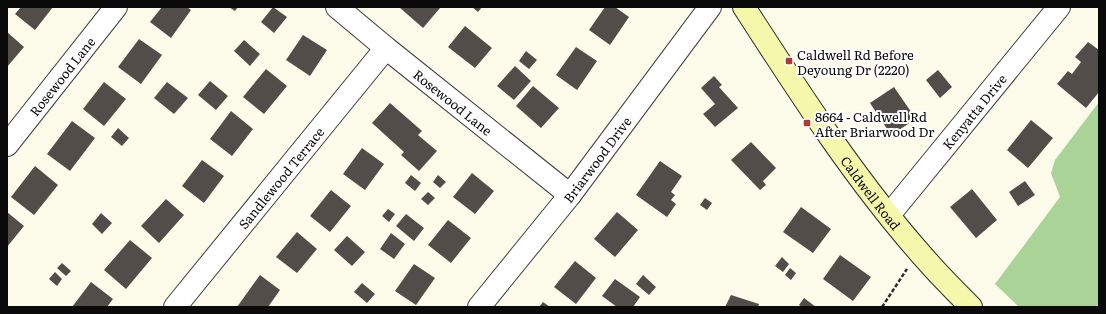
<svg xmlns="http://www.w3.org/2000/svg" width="1106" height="314" font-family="Literata,serif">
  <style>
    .forest { fill: #aad398 }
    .building { fill: #524d48 }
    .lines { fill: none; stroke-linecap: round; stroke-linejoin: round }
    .street-casing { stroke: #3d3d3d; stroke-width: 24 }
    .secondary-casing { stroke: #2c2c2c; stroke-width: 24 }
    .path { stroke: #2c2c2c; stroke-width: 2.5; stroke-dasharray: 4 2; stroke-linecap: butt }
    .street { stroke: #fff; stroke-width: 22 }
    .secondary { stroke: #f5f8aa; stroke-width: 22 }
    .poi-dot { fill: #ad3b2f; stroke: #fff; stroke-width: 1.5 }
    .labels { text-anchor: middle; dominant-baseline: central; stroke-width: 4; stroke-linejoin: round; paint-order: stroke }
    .poi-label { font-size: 13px; fill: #0a0a0a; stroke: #fff; text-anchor: start }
    .street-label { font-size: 13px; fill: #0a0a0a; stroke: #fff }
  </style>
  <rect width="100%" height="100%" fill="#fdfcea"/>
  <path class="forest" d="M1099,102V307H1019L995,284L1060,197L1051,173L1055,160Z"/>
  <path class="building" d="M21,7H53L35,30L15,14Z
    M162,7H187L191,10L171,38L150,22Z
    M229,7H238L235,11Z
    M273,7L287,17L274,33L261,22Z
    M399,7H439L440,8L423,28Z
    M472,7H482L478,12Z
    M605,7H615L629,17L610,45L589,30Z
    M465,26L492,48L475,68L448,47Z
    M7,32L24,47L7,67Z
    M303,35L327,50L310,76L286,60Z
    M139,39L162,55L141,84L118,67Z
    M244,40L260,54L250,66L234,51Z
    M1088,42L1099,50V92L1086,108L1057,84L1068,71L1072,74L1081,62L1075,57Z
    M576,47L597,61L577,90L556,75Z
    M526,51L537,60L529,69L519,61Z
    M515,66L531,81L514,100L497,86Z
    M266,69L287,86L264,114L243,97Z
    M938,70L952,87L940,98L926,80Z
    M714,76L722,85L719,87L738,108L715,127L703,114L715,104L701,88Z
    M210,81L228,96L216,110L198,95Z
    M104,82L126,99L104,126L83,109Z
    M167,82L188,98L174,114L154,98Z
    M533,86L559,108L541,128L516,106Z
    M894,87L916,119L891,135L870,103Z
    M390,103L422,131L418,135L437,151L419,171L401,155L404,152L372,123Z
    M231,111L253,129L232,156L210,139Z
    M1031,120L1053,138L1028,168L1007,150Z
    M72,121L95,138L70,171L47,154Z
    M118,128L129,138L122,146L111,137Z
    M751,142L776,168L763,181L766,185L760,190L731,160Z
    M362,148L384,164L365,190L343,174Z
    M202,160L224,176L204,203L182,186Z
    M660,161L682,176L671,192L675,195L671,200L676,204L667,217L636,195Z
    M35,166L58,185L34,215L11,197Z
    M472,173L494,191L475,214L453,197Z
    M411,175L421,183L415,191L405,183Z
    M438,175L446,182L440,188L433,182Z
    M1025,181L1035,195L1018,206L1009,192Z
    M972,189L997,220L976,238L950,207Z
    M331,190L351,206L330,232L310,216Z
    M428,192L435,198L428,205L421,199Z
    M705,198L712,203L707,210L700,205Z
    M166,199L184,215L159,243L141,226Z
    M801,207L831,229L813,253L783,232Z
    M388,209L395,214L389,222L382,216Z
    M7,212L24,226L7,247Z
    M617,212L638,230L615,257L594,239Z
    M101,213L112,223L102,234L92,224Z
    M406,214L424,228L414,241L396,226Z
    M448,220L471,238L451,263L428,245Z
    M297,232L317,249L297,273L276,257Z
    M391,233L405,244L394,259L380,249Z
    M347,236L365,252L352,266L334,250Z
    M130,240L152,258L126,289L104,270Z
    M840,255L871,277L853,301L823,279Z
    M782,257L789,264L783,272L775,266Z
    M575,261L596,278L576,304L554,287Z
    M62,263L71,271L66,276L57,268Z
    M414,264L435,278L416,305L395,291Z
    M790,268L796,273L791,280L785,275Z
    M55,272L62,279L57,286L49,279Z
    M260,275L280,290L268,307H237Z
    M643,275L656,287L649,295L636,284Z
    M615,279L640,297L633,307H617L602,296Z
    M91,282L113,299L107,307H72Z
    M362,283L375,294L367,303L354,292Z
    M731,295L759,304L758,307H725Z
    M804,298L816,307H802L799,305Z
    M543,302L550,307H539Z"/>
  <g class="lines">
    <defs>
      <g id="street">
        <path id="s1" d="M337,7L386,48L570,195"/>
        <path id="s2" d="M7,145L116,7"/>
        <path id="s3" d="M889,215L1059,7"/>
        <path id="s4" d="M175,307L386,48"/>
        <path id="s5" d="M479,307L570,195L710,7"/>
      </g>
      <g id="secondary">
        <path id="s6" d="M744,7C800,94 858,184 927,261C941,277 956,292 971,307"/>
      </g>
    </defs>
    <use href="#street" class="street-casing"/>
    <use href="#secondary" class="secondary-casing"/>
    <path class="path" d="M882,307L907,269"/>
    <use href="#street" class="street"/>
    <use href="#secondary" class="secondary"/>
  </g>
  <g class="poi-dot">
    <rect x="785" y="57" width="8" height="8" rx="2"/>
    <rect x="803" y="119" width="8" height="8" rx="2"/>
  </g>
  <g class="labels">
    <g class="poi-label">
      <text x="797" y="54">Caldwell Rd Before<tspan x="797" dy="15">Deyoung Dr (2220)</tspan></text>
      <text x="815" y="116">8664 - Caldwell Rd<tspan x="815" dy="15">After Briarwood Dr</tspan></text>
    </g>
    <g class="street-label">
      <text stroke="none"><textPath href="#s2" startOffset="88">Rosewood Lane</textPath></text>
      <text stroke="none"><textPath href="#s1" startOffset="150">Rosewood Lane</textPath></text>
      <text stroke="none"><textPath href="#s3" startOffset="134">Kenyatta Drive</textPath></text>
      <text stroke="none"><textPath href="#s5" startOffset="189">Briarwood Drive</textPath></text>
      <text stroke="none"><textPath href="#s4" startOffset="167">Sandlewood Terrace</textPath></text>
      <text stroke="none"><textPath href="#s6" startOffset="225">Caldwell Road</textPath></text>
    </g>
  </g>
  <rect width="1106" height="314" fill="none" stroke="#0a0a0a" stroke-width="16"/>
</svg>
